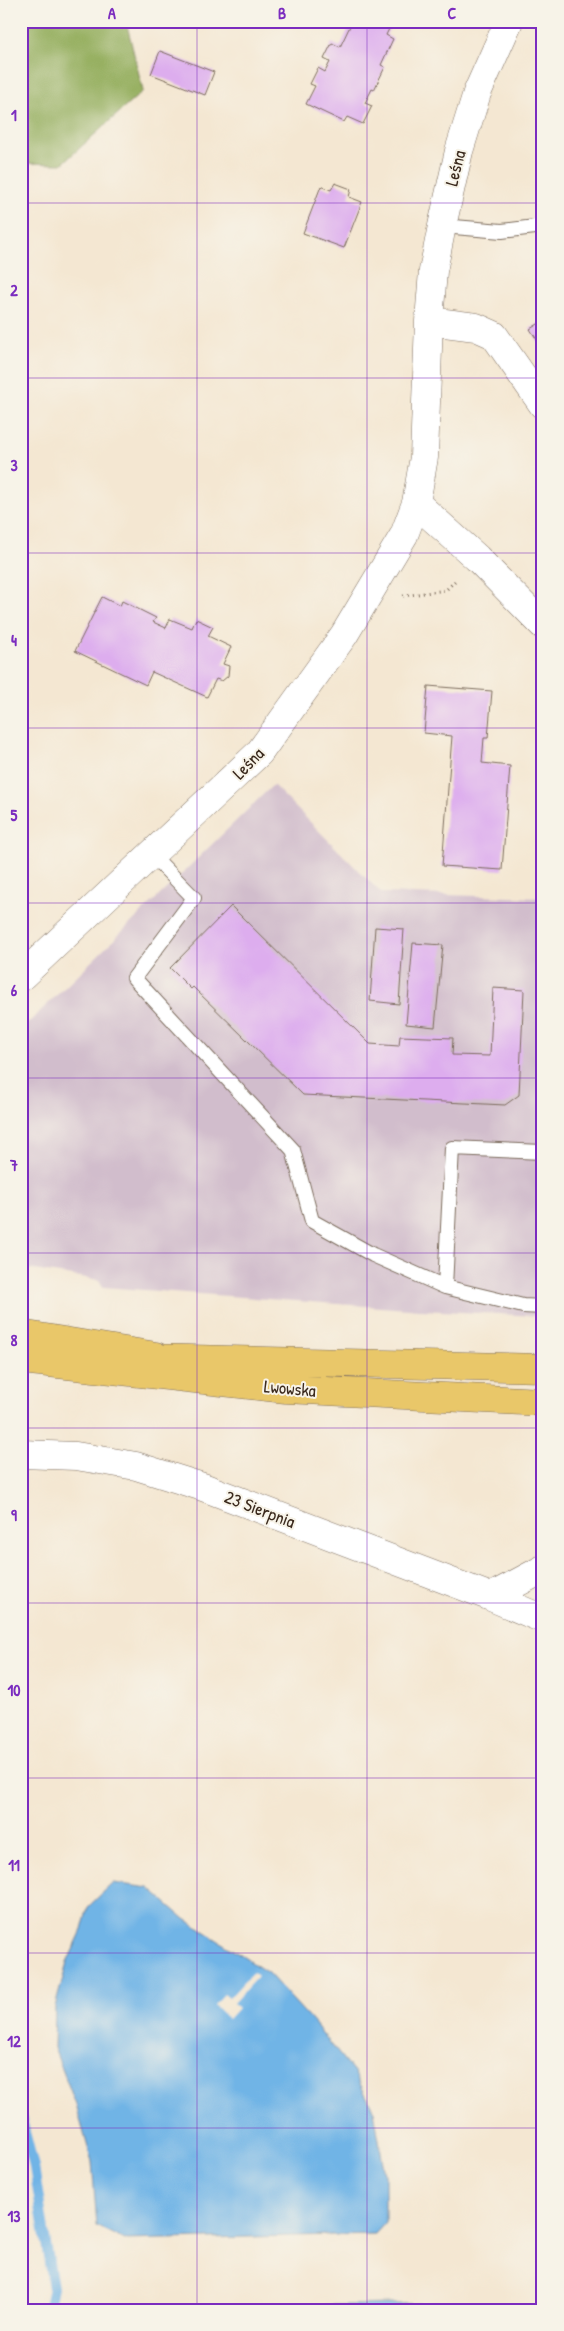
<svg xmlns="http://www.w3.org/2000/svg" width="564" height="2331" font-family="'Patrick Hand',sans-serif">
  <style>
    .industrial { fill: #d1bdcc }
    .forest { fill: #97b062; stroke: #696d40 }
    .water { fill: #70b4e6; stroke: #566f82 }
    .pier { fill: #f4e7d2 }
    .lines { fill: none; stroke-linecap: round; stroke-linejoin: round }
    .stream { stroke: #70b4e6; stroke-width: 10 }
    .building { fill: #ddadee }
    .service-casing { stroke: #7c6c5d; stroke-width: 16 }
    .minor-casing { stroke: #7c6c5d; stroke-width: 29 }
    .primary-casing { stroke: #7c6c5d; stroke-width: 29 }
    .path { stroke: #7c6c5d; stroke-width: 3; stroke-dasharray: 1 4; stroke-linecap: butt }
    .service { stroke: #fff; stroke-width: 14 }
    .minor { stroke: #fff; stroke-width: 28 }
    .primary { stroke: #e9c769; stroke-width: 28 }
    .grid { fill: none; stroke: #7b2cbf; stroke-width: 1; stroke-opacity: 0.55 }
    .labels { text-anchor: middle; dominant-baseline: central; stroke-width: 4; stroke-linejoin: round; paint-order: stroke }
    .street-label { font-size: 18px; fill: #3b2a1e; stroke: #f7f3e8 }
    .neatline { fill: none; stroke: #7b2cbf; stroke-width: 2 }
    .grid-label { font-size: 16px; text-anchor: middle; font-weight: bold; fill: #7b2cbf }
  </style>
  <rect width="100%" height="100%" fill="#f7f3e8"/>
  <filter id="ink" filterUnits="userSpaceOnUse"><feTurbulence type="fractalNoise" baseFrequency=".02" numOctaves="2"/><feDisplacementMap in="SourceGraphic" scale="10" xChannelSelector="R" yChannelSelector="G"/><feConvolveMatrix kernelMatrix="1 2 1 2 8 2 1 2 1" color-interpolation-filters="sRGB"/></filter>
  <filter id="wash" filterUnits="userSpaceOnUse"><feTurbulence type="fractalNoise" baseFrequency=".0096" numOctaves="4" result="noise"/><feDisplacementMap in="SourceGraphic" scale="20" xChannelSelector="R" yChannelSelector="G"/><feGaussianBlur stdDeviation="1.12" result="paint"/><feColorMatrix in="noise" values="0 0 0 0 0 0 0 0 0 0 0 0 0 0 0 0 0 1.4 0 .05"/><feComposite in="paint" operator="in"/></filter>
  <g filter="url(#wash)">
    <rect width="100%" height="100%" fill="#f4e7d2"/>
    <path class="industrial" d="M273,785L381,893L543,898V1103L537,1316L422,1310L103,1287L99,1280L21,1268V1030Z"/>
    <path class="forest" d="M21,21H126L143,91L62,164L21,163Z"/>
    <path class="water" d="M113,1883L149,1888L185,1919L268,1973L314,2023L355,2074L374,2111L385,2175V2223L375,2234L124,2240L97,2226L92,2162L76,2105L54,2048L55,2007L67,1963L82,1930L88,1907Z
      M446,2303L456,2310H137V2309Z"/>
    <path class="pier" d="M253,1972L258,1976L233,2003L238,2008L228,2019L214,2005L224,1994L229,1998Z"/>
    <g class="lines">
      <path class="stream" d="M21,2116L34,2167L53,2288L48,2310"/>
    </g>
    <g id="blocks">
      <path class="building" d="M340,21H396L394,26L391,25L386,35L393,39L381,65L385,67L374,90L372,89L365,103L372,106L363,124L347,117L344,122L306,104L315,86L310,84L318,68L325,72L330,62L324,59L332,43L340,47L350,26Z
        M160,51L214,72L205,95L151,74Z
        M335,183L351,189L349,197L362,202L344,248L303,233L321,186L331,190Z
        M543,321V349L530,329Z
        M102,597L120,606L122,601L156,618L153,622L166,628L170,619L192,628L196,619L213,627L208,636L231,647L223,664L229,666L228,676L222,681L216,679L207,697L152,672L146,685L75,651Z
        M428,686L492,691L488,738H484L482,763L510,766L502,870L442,866L452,736L424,733Z
        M231,906L370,1044L399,1046L400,1036L453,1038L452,1055L490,1056L493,988L524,990L519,1095L505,1105L303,1095L193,987L191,989L170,968Z
        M375,927L404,929L399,1004L370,1001Z
        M413,943L443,945L435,1027L406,1024Z"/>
    </g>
  </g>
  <g filter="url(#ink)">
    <use href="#blocks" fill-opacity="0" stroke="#7c6c5d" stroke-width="1"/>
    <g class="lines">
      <defs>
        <path id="service" d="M442,226L502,231L543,226
          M153,856L194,898L134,978L293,1150L312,1221L373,1255L445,1287
          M543,1152L452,1148L445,1287L523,1306L543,1307"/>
        <path id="minor" d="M429,321L476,327L494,335L543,405
          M416,503L477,558L543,625
          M21,977L259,753L344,635L404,535L416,503L424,457L429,321L433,271L442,226L459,151L477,93L509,21
          M21,1454L76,1456L136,1466L203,1487L491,1597L543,1619
          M491,1597L543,1569"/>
        <path id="primary" d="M21,1334L156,1356
          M150,1358L543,1368
          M21,1360L286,1389L543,1402"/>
      </defs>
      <use href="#service" class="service-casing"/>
      <use href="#minor" class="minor-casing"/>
      <use href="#primary" class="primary-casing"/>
      <path class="path" d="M403,596L446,590L457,579"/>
      <use href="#service" class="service"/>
      <use href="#minor" class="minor"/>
      <use href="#primary" class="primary"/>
    </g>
  </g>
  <path class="grid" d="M197,21V2310M367,21V2310M21,203H543M21,378H543M21,553H543M21,728H543M21,903H543M21,1078H543M21,1253H543M21,1428H543M21,1603H543M21,1778H543M21,1953H543M21,2128H543"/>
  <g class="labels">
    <g class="street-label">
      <text transform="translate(455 168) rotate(-76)">Leśna</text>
      <text transform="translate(248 763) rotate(-46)">Leśna</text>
      <text transform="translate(290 1388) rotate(5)">Lwowska</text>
      <text transform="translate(260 1509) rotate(21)">23 Sierpnia</text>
    </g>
  </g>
  <rect width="564" height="2331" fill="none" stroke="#f7f3e8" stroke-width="55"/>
  <rect x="28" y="28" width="508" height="2276" class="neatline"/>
  <g class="grid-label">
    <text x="112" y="19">A</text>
    <text x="282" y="19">B</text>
    <text x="452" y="19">C</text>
    <text x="14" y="121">1</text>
    <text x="14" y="296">2</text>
    <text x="14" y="471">3</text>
    <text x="14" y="646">4</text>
    <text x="14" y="821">5</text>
    <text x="14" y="996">6</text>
    <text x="14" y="1171">7</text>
    <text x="14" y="1346">8</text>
    <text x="14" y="1521">9</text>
    <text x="14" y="1696">10</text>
    <text x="14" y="1871">11</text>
    <text x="14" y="2047">12</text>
    <text x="14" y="2222">13</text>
  </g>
</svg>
